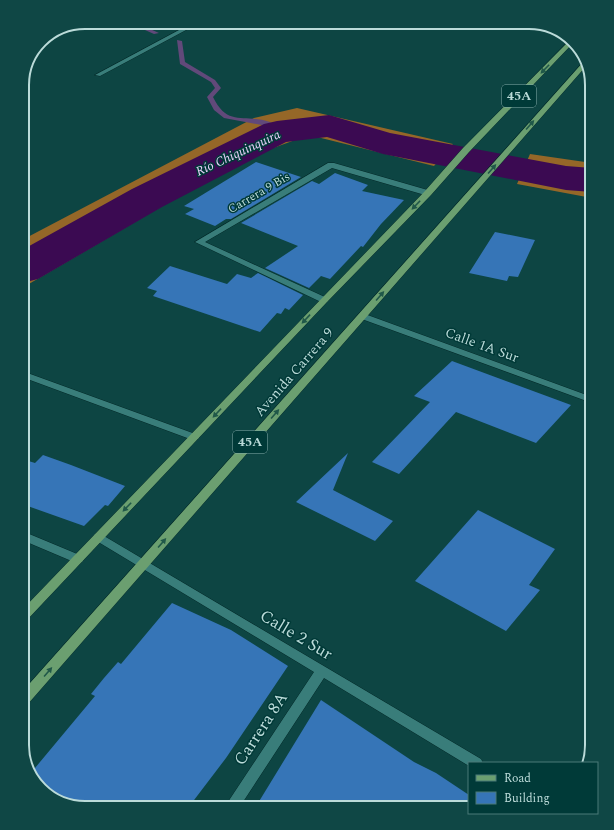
<svg xmlns="http://www.w3.org/2000/svg" width="614" height="830" font-family="Spectral,serif">
  <style>
    .forest { fill: #956728 }
    .lines { fill: none; stroke-linecap: round; stroke-linejoin: round }
    .stream { fill: #61497a; fill-rule: evenodd }
    .river { fill: #3b0a52; fill-rule: evenodd }
    .building { fill: #3675b7 }
    .minor-casing { stroke: #032928; stroke-width: 1 }
    .major-casing { stroke: #032928; stroke-width: 1 }
    .minor { fill: #397d7a; fill-rule: evenodd }
    .major { fill: #6b9f70; fill-rule: evenodd }
    .oneway { fill: #205849 }
    .labels { text-anchor: middle; dominant-baseline: central; stroke-width: 3; stroke-linejoin: round; paint-order: stroke }
    .far-street-label { font-size: 12px; fill: #bbdbd9; stroke: #003a38 }
    .shield { fill: #003a38; stroke: #83aba9; stroke-width: 1 }
    .shield-label { font-size: 13px; font-weight: bold; fill: #bbdbd9 }
    .far-water-label { font-size: 13px; font-style: italic; fill: #ead2fb; stroke: #003a38 }
    .street-label { font-size: 14px; fill: #bbdbd9; stroke: #003a38 }
    .near-street-label { font-size: 17px; fill: #bbdbd9; stroke: #003a38 }
    .rim { fill: none; stroke: #bbdbd9; stroke-width: 2 }
  </style>
  <rect width="100%" height="100%" fill="#0d4543"/>
  <path class="forest" d="M297,108L453,144L434,166L309,135L243,159L22,288V240L254,118Z
    M530,154L592,163V198L517,184Z"/>
  <g class="lines">
    <path class="stream" d="M127,22H134L159,33L154,34Z
      M177,40L182,41L185,62L215,80L221,88L213,97C228,128 245,113 270,122C273,124 276,128 279,131V133H275L267,126L224,118L214,110L207,97L215,88L211,82L180,64Z"/>
    <path class="river" d="M329,115L390,133L566,166L592,168V192L566,190L383,154L327,137L286,142L162,207L38,279L22,283V250L132,189L264,124L277,121Z"/>
  </g>
  <path class="building" d="M256,162L301,177L231,219H226L215,226L185,214L194,209L184,206Z
    M335,173L368,185L362,191L404,200L381,224L363,247L361,246L330,279L321,276L309,288L265,268L298,246L241,223L312,181L319,184Z
    M495,232L535,240L518,277L509,276L507,281L469,273Z
    M170,266L227,284L237,274L251,278L258,273L303,295L289,310L285,308L281,314L277,313L260,332L153,296L157,291L147,288Z
    M452,361L571,405L536,443L456,412L399,474L372,462L430,402L414,396Z
    M348,453L333,490L393,521L375,541L296,502Z
    M43,455L71,465L125,486L108,506L105,505L84,526L22,504V459L35,463Z
    M478,510L555,549L529,585L540,590L506,631L415,581Z
    M172,603L231,630L288,666L226,758L188,808H81L53,800L30,777V774L95,696L91,694L104,678L118,662L121,664Z
    M321,700L414,762L436,773L469,795V808H255Z"/>
  <g class="lines">
    <defs>
      <path id="minor" d="M194,22H201L100,76L95,75Z
        M328,163H334L431,191L432,193L428,195H425L332,168L205,242L327,298L328,300L327,302H321L195,242Z
        M362,313L592,397V403L359,318L358,316Z
        M22,371L198,435L199,437L198,439H190L22,377Z
        M22,531L82,556L84,559L82,562L78,563L74,562L22,540Z
        M99,533L481,759L483,763H469V766L324,678L239,808H224L314,672L95,540L93,537L95,534Z"/>
      <path id="major" d="M570,40L573,43L469,152L431,195L327,302L26,621L22,623V610L425,191L463,148Z
        M585,60L587,65L27,705L22,706V692Z"/>
    </defs>
    <use href="#minor" class="minor-casing"/>
    <use href="#major" class="major-casing"/>
    <use href="#minor" class="minor"/>
    <use href="#major" class="major"/>
  </g>
  <defs><path id="oneway-solid" d="M-6-.8H1V-3.2L6.5 0L1 3.2V.8H-6Z"/></defs>
  <g class="oneway">
    <use href="#oneway-solid" transform="translate(545 69) rotate(134)"/>
    <use href="#oneway-solid" transform="translate(530 125) rotate(-49)"/>
    <use href="#oneway-solid" transform="translate(492 169) rotate(-49)"/>
    <use href="#oneway-solid" transform="translate(416 205) rotate(134)"/>
    <use href="#oneway-solid" transform="translate(380 296) rotate(-49)"/>
    <use href="#oneway-solid" transform="translate(306 319) rotate(133)"/>
    <use href="#oneway-solid" transform="translate(217 413) rotate(133)"/>
    <use href="#oneway-solid" transform="translate(275 414) rotate(-49)"/>
    <use href="#oneway-solid" transform="translate(127 507) rotate(134)"/>
    <use href="#oneway-solid" transform="translate(162 543) rotate(-49)"/>
    <use href="#oneway-solid" transform="translate(48 672) rotate(-49)"/>
  </g>
  <g class="labels">
    <g class="far-street-label">
      <text transform="translate(259 193) rotate(-30)">Carrera 9 Bis</text>
    </g>
    <g class="shield">
      <rect x="502" y="85" width="34" height="22" rx="3"/>
      <rect x="233" y="431" width="34" height="22" rx="3"/>
    </g>
    <g class="shield-label">
      <text x="519" y="96">45A</text>
      <text x="250" y="442">45A</text>
    </g>
    <g class="far-water-label">
      <text transform="translate(238 153) rotate(-25)">Río Chiquinquira</text>
    </g>
    <g class="street-label">
      <text transform="translate(482 345) rotate(20)">Calle 1A Sur</text>
      <text transform="translate(294 372) rotate(-49)">Avenida Carrera 9</text>
    </g>
    <g class="near-street-label">
      <text transform="translate(296 635) rotate(31)">Calle 2 Sur</text>
      <text transform="translate(261 729) rotate(-57)">Carrera 8A</text>
    </g>
  </g>
  <path d="M0 0H614V830H0ZM85 29H529A56 56 0 0 1 585 85V745A56 56 0 0 1 529 801H85A56 56 0 0 1 29 745V85A56 56 0 0 1 85 29Z" fill="#0f4745" fill-rule="evenodd"/>
  <path class="rim" d="M85 29H529A56 56 0 0 1 585 85V745A56 56 0 0 1 529 801H85A56 56 0 0 1 29 745V85A56 56 0 0 1 85 29Z"/>
  <rect x="468" y="762" width="130" height="52" fill="#003a38" stroke="#4b7a78"/>
  <rect x="476" y="775" width="20" height="6" fill="#6b9f70" stroke="#4b7a78"/>
  <text x="504" y="782" font-size="12" fill="#bbdbd9">Road</text>
  <rect x="476" y="792" width="20" height="12" fill="#3675b7" stroke="#4b7a78"/>
  <text x="504" y="802" font-size="12" fill="#bbdbd9">Building</text>
</svg>
